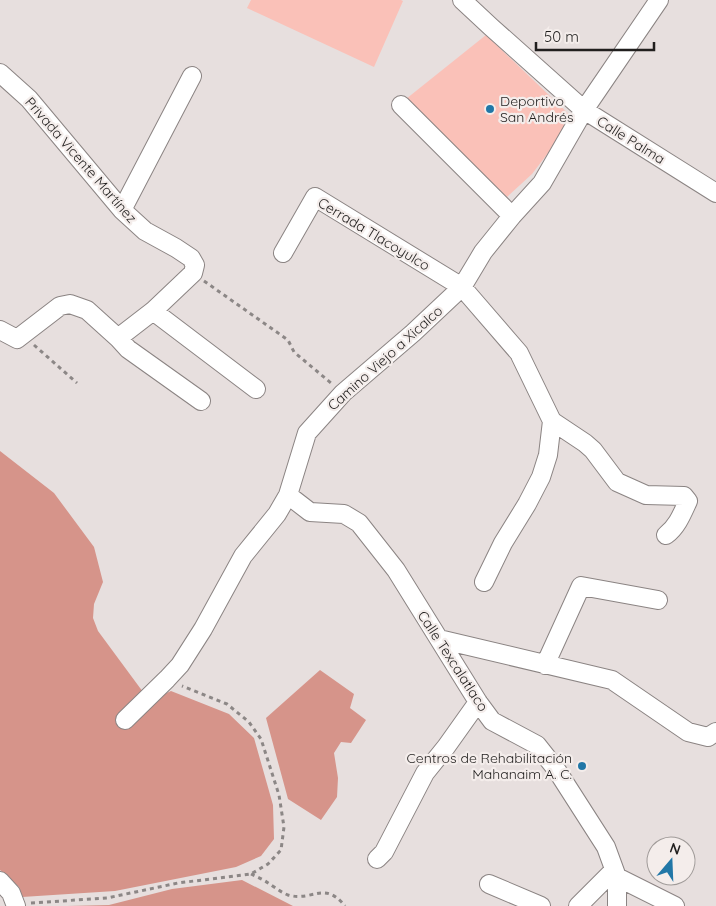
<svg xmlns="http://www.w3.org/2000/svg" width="716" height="906" font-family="Quicksand,sans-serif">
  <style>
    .green { fill: #fac1b8 }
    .forest { fill: #d6948a }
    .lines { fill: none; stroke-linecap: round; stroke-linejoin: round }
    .minor-casing { stroke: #8b8483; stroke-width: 20 }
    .path { stroke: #8c8786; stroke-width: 3; stroke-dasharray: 4 4; stroke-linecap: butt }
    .minor { stroke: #fff; stroke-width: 18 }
    .poi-dot { fill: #2177a7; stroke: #f4edeb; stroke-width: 2 }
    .labels { text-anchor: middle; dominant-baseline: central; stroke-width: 4.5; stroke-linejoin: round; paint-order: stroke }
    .poi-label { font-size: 14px; fill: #211f1e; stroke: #f4edeb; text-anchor: start }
    .street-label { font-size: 14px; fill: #211f1e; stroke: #f4edeb }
  </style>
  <rect width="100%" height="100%" fill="#e7dfde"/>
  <path class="green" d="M251,0H401L403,1L374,67L247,8Z
    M486,35L574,119L532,174L507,197L406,99Z"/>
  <path class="forest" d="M0,451L54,493L94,547L103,582L94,604L93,618L98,631L143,692L158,697L171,691L229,714L254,738L273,805L274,839L261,856L236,867L115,891L22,897L19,887L0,870Z
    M320,670L354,694L350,708L366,720L351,743L341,742L334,753L338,778L337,797L321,820L288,799L266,718Z
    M242,880L293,906H67L109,905L172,889Z"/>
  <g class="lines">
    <defs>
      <path id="minor" d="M462,0L491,27L584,110L716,193
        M0,73L29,99L122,210L145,231L176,248L191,258L195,265L193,273L153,311L118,338L87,310L70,304L60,306L17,339L0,330
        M401,105L512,216
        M122,210L192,76
        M283,253L315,197L462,287L519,353L552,421L585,443L593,450L617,482L646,495L684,496L688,501C682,514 677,527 666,535
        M153,311L256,389
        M118,338L128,349L201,401
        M288,495L310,512L344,514L359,523L396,570L478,702L492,721L537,745L556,769L606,847L617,877V906
        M484,582L503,543L527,504L541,477L548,455L552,421
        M439,639L612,680L688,732L708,737L716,732
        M545,665L581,586L658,600
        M125,720L167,679L180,665L203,629L243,556L277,514L288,495L307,433L343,393L413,333L462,287L483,252L512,216L542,183L584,110L659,0
        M377,859L384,852L425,773L446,747L478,702
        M617,877L675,906
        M0,881L11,893L16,906
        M489,884L541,906
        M578,906L614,870"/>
    </defs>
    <use href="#minor" class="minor-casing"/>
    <path class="path" d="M204,281L288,340L294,352L331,383
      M34,345L77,383
      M251,874C255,876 260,878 265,881C272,885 280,892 288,895C313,902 324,880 345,906
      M31,903L107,898L178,883L251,874L268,864L281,850L284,827L279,795L261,739L249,722L227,704L182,686"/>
    <use href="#minor" class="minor"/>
  </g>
  <g class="poi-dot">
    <circle cx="490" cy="109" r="5"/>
    <circle cx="582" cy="766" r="5"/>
  </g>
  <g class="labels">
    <g class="poi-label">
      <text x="500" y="101">Deportivo<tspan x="500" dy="16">San Andrés</tspan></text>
      <text x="572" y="758" text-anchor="end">Centros de Rehabilitación<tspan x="572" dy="16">Mahanaim A. C.</tspan></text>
    </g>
    <g class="street-label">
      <text transform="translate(631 140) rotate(32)">Calle Palma</text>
      <text transform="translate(81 160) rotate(49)">Privada Vicente Martínez</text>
      <text transform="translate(374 234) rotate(31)">Cerrada Tlacoyulco</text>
      <text transform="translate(385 358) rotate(-42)">Camino Viejo a Xicalco</text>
      <text transform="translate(453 661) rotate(57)">Calle Texcalatlaco</text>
    </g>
  </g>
  <g transform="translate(671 861) rotate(19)"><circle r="24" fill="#f4edeb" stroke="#a09b99"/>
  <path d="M0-4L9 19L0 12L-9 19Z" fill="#2177a7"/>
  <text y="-8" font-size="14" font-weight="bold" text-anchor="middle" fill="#211f1e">N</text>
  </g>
  <path d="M536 42v8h118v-8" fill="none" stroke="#211f1e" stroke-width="2.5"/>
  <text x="544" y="42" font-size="15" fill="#211f1e" stroke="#f4edeb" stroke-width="4" paint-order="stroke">50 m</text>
</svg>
